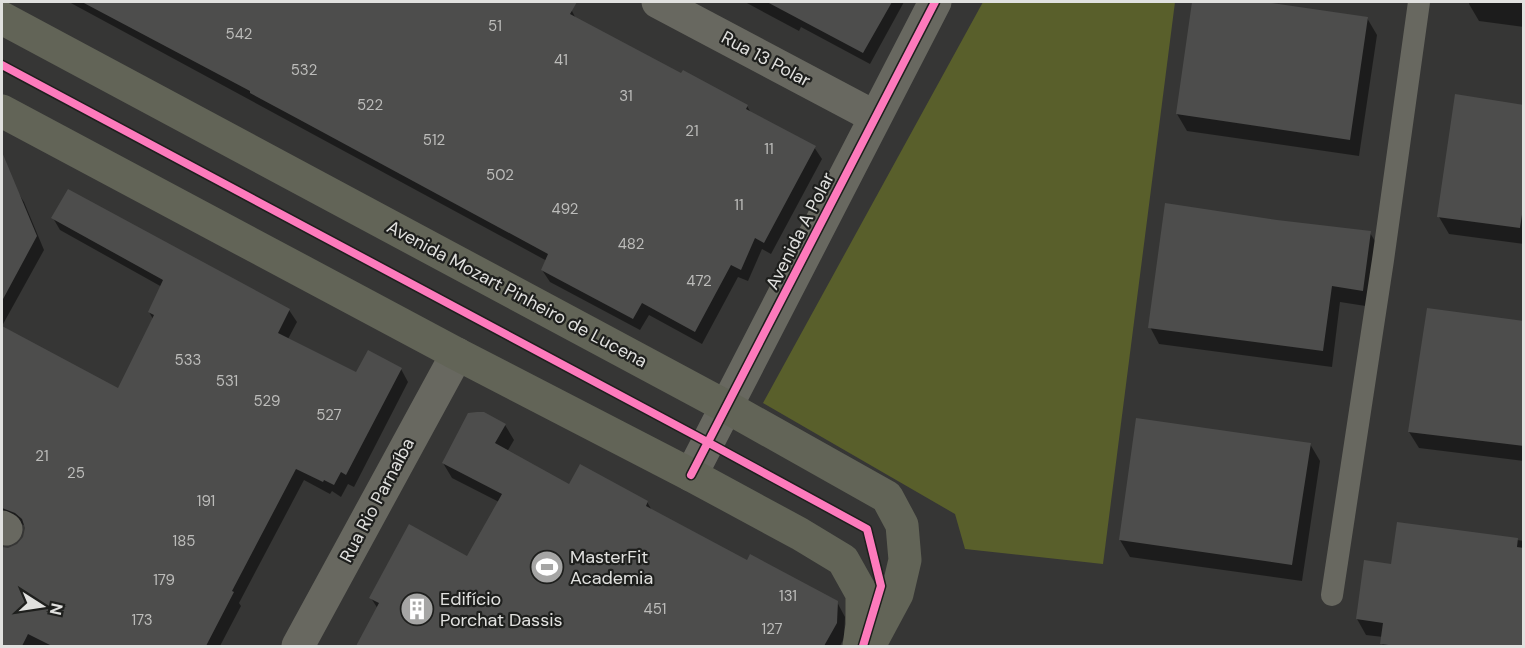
<svg xmlns="http://www.w3.org/2000/svg" width="1525" height="648" font-family="'DM Sans',sans-serif">
  <style>
    .green { fill: #595f2b }
    .shadow { fill: #0007 }
    .building { fill: #4d4d4c }
    .lines { fill: none; stroke-linecap: round; stroke-linejoin: round }
    .lane { stroke: #686860; stroke-width: 22 }
    .street { stroke: #686860; stroke-width: 33 }
    .secondary { stroke: #626457; stroke-width: 33 }
    .cycleway-casing { stroke: #1e1f1d; stroke-width: 11 }
    .cycleway { stroke: #fd7abc; stroke-width: 8 }
    .labels { text-anchor: middle; dominant-baseline: central; stroke-width: 4.5; stroke-linejoin: round; paint-order: stroke }
    .number-label { font-size: 15px; fill: #bcbcba }
    .street-label { font-size: 18px; fill: #e1e1df; stroke: #1e1f1d }
    .poi-label { font-size: 18px; fill: #e1e1df; stroke: #1e1f1d; text-anchor: start }
  </style>
  <rect width="100%" height="100%" fill="#363635"/>
  <path class="green" d="M983,2H1175L1103,564L965,549L955,514L763,403Z"/>
  <path class="shadow" d="M69,2H554L572,11L576,19L681,75L747,106L751,113L814,147L822,159L771,254L762,249L748,281L738,277L702,344L649,315L640,330L550,282L542,270L547,261Z
    M745,2H904L870,64L801,27L799,31Z
    M1193,2H1251L1367,18L1377,35L1359,156L1187,131L1177,114Z
    M1469,2H1524V27L1479,21L1469,4Z
    M1524,106V244L1449,234L1439,217Z
    M17,191L24,202L44,250L2,326V220Z
    M53,218L289,310L297,322L288,339L356,374L401,369L408,382L354,487L348,484L341,497L332,491L330,494L304,480L239,603L241,606L220,646H2V548L8,549L18,546L24,538L26,527L24,525L9,520L2,523V328L119,390L153,319L149,312L162,287L60,230Z
    M1370,233L1380,249L1372,307L1340,302L1332,367L1159,344L1150,327Z
    M1524,322V461L1419,448L1409,432Z
    M505,425L514,440L507,452L570,487L647,502L653,512L747,562L837,602L845,617L844,638L840,646H358L378,609L371,598L468,558L499,502L452,478L443,463Z
    M1310,444L1320,461L1302,581L1130,557L1120,540Z
    M1399,523L1524,541V646H1383L1382,643L1383,637L1366,635L1357,619L1392,566Z"/>
  <path class="building" d="M82,2H577L570,14L681,73L683,70L748,105L746,109L816,146L764,243L755,238L741,270L731,265L695,332L642,303L633,319L541,270L548,254L302,121L250,93V91Z
    M767,2H892L863,53Z
    M1192,2H1265L1368,17L1350,140L1176,114Z
    M1455,94L1524,105V201L1520,228L1437,217Z
    M2,152L37,236L2,301Z
    M68,189L290,309L278,333L356,372L368,350L402,368L346,475L341,472L334,485L324,480L323,482L296,469L232,591L234,592L206,646H52L28,634L22,646H2V547L8,548L17,544L23,537L25,528L22,519L15,513L2,508V326L118,388L154,315L148,312L163,280L51,218Z
    M1165,203L1277,220L1371,231L1363,291L1332,286L1323,351L1148,328Z
    M1427,308L1524,321V446L1408,432Z
    M477,412H484L506,424L495,443L569,484L580,464L648,501L646,506L747,560L750,554L838,601L837,623L824,646H356L379,603L369,598L409,524L467,556L502,494L442,463L468,413Z
    M1136,418L1311,443L1292,565L1119,540Z
    M1397,522L1518,538L1517,547L1524,548V646H1397L1380,644L1383,623L1356,619L1364,560L1391,564Z"/>
  <g class="lines">
    <path class="lane" d="M1332,595L1383,260L1419,2"/>
    <path class="street" d="M658,2L875,117
      M691,475L935,2
      M2,527L6,529
      M298,646L457,354"/>
    <path class="secondary" d="M2,18L727,407L887,497L902,525L905,560L897,594L869,646
      M2,111L457,354L691,475L800,534L843,560L862,594V625L859,646"/>
    <defs>
      <path id="cycleway" d="M2,65L698,437L867,529L881,586L863,646
        M691,475L935,2"/>
    </defs>
    <use href="#cycleway" class="cycleway-casing"/>
    <use href="#cycleway" class="cycleway"/>
  </g>
  <defs>
    <symbol id="stadium-disc" viewBox="-11 -11 22 22"><circle r="9.5" fill="#a5a5a4" stroke="#1e1f1d"/><path d="M0-5a6.5 5 0 1 0 0 10a6.5 5 0 1 0 0-10ZM-3.5-1.8h7v3.6h-7Z" fill="#fff"/></symbol>
    <symbol id="building-disc" viewBox="-11 -11 22 22"><circle r="9.5" fill="#a5a5a4" stroke="#1e1f1d"/><path d="M-4-6H4V6H1V3H-1V6H-4ZM-2.5-4.3h1.7v1.8h-1.7ZM.8-4.3h1.7v1.8H.8ZM-2.5-1h1.7V.8h-1.7ZM.8-1h1.7V.8H.8Z" fill="#fff"/></symbol>
  </defs>
  <g fill-rule="evenodd">
    <use href="#stadium-disc" x="528" y="548" width="38" height="38"/>
    <use href="#building-disc" x="398" y="590" width="38" height="38"/>
  </g>
  <g class="labels">
    <g class="number-label">
      <text x="495" y="26">51</text>
      <text x="239" y="34">542</text>
      <text x="561" y="60">41</text>
      <text x="304" y="70">532</text>
      <text x="626" y="96">31</text>
      <text x="370" y="105">522</text>
      <text x="692" y="131">21</text>
      <text x="434" y="140">512</text>
      <text x="769" y="149">11</text>
      <text x="500" y="175">502</text>
      <text x="739" y="205">11</text>
      <text x="565" y="209">492</text>
      <text x="631" y="244">482</text>
      <text x="699" y="281">472</text>
      <text x="188" y="360">533</text>
      <text x="227" y="381">531</text>
      <text x="267" y="401">529</text>
      <text x="329" y="415">527</text>
      <text x="42" y="456">21</text>
      <text x="76" y="473">25</text>
      <text x="206" y="501">191</text>
      <text x="184" y="541">185</text>
      <text x="164" y="580">179</text>
      <text x="788" y="596">131</text>
      <text x="655" y="609">451</text>
      <text x="142" y="620">173</text>
      <text x="772" y="629">127</text>
    </g>
    <g class="street-label">
      <text transform="translate(766 59) rotate(28)">Rua 13 Polar</text>
      <text transform="translate(800 231) rotate(-63)">Avenida A Polar</text>
      <text transform="translate(517 294) rotate(28)">Avenida Mozart Pinheiro de Lucena</text>
      <text transform="translate(377 500) rotate(-62)">Rua Rio Parnaíba</text>
    </g>
    <g class="poi-label">
      <text x="570" y="557">MasterFit<tspan x="570" dy="21">Academia</tspan></text>
      <text x="440" y="599">Edifício<tspan x="440" dy="21">Porchat Dassis</tspan></text>
    </g>
  </g>
  <rect width="1525" height="648" fill="none" stroke="#e1e1df" stroke-width="6"/>
  <g transform="translate(42 606) rotate(102)" stroke="#1e1f1d" stroke-width="4.5" paint-order="stroke">
  <path d="M0-4.5L10 22L0 15L-10 22Z" fill="#e1e1df"/>
  <text y="-9" font-size="16" font-weight="bold" text-anchor="middle" fill="#e1e1df">N</text>
  </g>
</svg>
